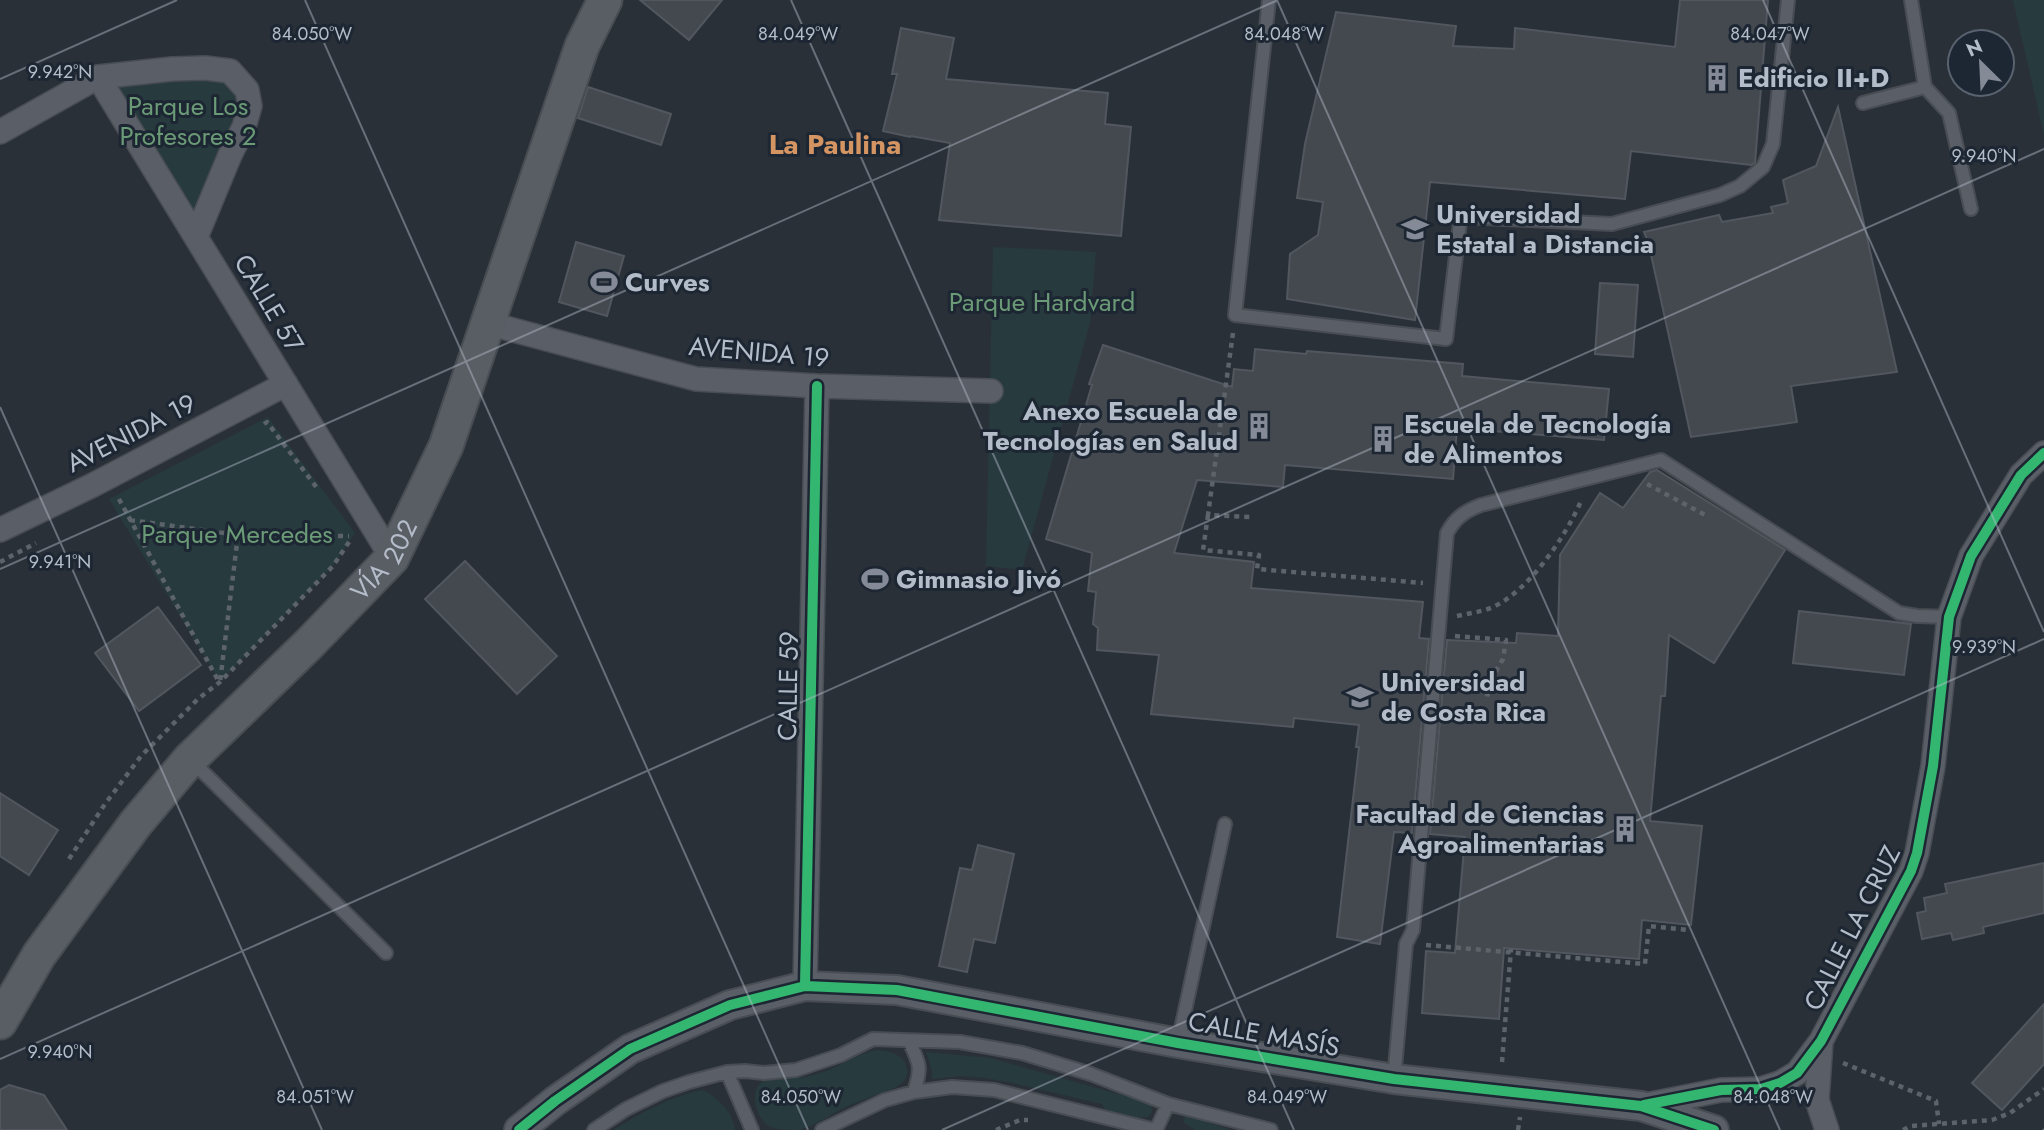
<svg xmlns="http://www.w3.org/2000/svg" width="2044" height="1130" font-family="Jost,sans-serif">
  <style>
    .green { fill: #273a3e }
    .building { fill: #444950; stroke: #52575f; stroke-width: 2 }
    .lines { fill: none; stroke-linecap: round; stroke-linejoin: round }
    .service-casing { stroke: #484c53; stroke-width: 16 }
    .minor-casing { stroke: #484c53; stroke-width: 26 }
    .tertiary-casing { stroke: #484c53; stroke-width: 32 }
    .secondary-casing { stroke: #484c53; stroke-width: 37 }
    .path { stroke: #5d636a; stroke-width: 4.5; stroke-dasharray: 5 5; stroke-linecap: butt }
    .service { stroke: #5a5e66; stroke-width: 12 }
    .minor { stroke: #5a5e66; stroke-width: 23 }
    .tertiary { stroke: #5a5e66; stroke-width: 28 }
    .secondary { stroke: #595d64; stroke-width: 33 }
    .cycleway-casing { stroke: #1d2633; stroke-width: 15 }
    .cycleway { stroke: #33b770; stroke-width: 10 }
    .ticks { fill: none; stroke: #b4bcc9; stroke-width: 2; stroke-opacity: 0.45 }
    .labels { text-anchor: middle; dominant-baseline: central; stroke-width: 6; stroke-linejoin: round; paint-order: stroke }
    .poi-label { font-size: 26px; font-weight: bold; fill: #b4bcc9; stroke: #1d2633; text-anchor: start }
    .park-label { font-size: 26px; fill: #6b9a76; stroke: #1d2633 }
    .street-label { font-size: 26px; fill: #b4bcc9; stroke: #1d2633 }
    .neighbourhood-label { font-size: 28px; font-weight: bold; fill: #d59563; stroke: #1d2633 }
    .ticks-label { font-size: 18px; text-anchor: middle; fill: #b4bcc9; stroke: #1d2633; stroke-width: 6; stroke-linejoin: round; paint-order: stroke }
  </style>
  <rect width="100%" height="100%" fill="#2a3038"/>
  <path class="green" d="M2013,0H2044V135Z
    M206,68L247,90L196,237L98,77Z
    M993,247L1096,252L1090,323L1022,570L986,566Z
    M268,417L355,533L333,566L220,682L109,499Z
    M878,1050C888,1051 900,1053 905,1063C915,1086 887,1090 873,1096C864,1099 856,1103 848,1106C834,1112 813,1127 799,1130C791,1130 775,1130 768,1126C756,1116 747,1089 765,1080C771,1077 779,1078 786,1078C802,1078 818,1075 833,1068C848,1062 862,1052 878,1050Z
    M926,1052L990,1058L1143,1101L1151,1105L1152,1112L1148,1117L1127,1119L1107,1113L1102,1104L1013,1083L979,1077L959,1076L932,1079V1070Z
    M703,1090C718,1098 733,1112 735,1130H613C641,1113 671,1096 703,1090Z
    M1185,1116H1188L1231,1130H1195L1183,1122Z"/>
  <path class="building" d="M640,0H722L689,40Z
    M1680,0H1768L1755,163L1751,165L1631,151L1625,199L1430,182L1415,320L1287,299L1290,254L1318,235L1323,202L1297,198L1305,144L1336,12L1456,26L1453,46L1514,49L1515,28L1675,47Z
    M901,28L954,38L946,79L1108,93L1105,124L1131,127L1121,236L939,220L950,143L911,136L910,137L883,131L897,74H892Z
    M588,87L671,114L661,145L578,118Z
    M1838,107L1897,372L1791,386L1797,422L1691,437L1650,250L1651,249L1644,232L1719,215L1722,222L1773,213L1771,207L1788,203L1783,180L1816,166Z
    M576,242L624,256L607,316L559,302Z
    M1600,283L1638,285L1633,357L1595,354Z
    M1103,345L1232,387L1234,369L1253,371L1255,349L1306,354L1307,351L1463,364L1462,376L1609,389L1604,440L1457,428L1453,479L1285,465L1283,487L1197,480L1174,553L1254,562L1251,588L1423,602L1419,638L1429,639L1412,833L1394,832L1380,944L1337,937L1359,747H1356L1359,725L1294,718L1293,727L1151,714L1159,655L1097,650L1098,628L1093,624L1096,592L1088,591L1092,553L1046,539L1092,385L1089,384Z
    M1657,470L1785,550L1714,663L1669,635L1665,696H1661L1650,821L1702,826L1691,925L1642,920L1639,959L1504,948L1499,1019L1422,1013L1426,951L1455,953L1465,837L1430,834L1447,640L1516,643L1517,633L1558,636L1560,555L1600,493L1623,508L1650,472Z
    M465,561L557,656L517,694L425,599Z
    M158,607L201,665L139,711L95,653Z
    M1799,611L1911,624L1904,675L1793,663Z
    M0,793L58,830L29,875L0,856Z
    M978,845L1014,854L995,943L974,939L967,972L939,966L960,868L972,870Z
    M2044,863V913L1983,927L1984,933L1953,940L1951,933L1922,939L1917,913L1926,911L1924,898L1947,893L1945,884Z
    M2044,1004V1064L2002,1110L1972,1083Z
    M9,1085L44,1095L67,1130H0V1090Z"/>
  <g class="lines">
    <defs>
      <path id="service" d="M1269,0L1235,315L1446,339L1460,222L1464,217L1612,224L1720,195L1740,186L1763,167L1773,144L1788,0
        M1911,0L1925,87L1949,113L1971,209
        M1863,103L1925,87
        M190,759L386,953
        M909,1041C920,1064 922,1067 914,1092
        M1178,1043L1225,824
        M727,1072L752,1130
        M1394,1079L1406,944L1413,930L1447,533C1455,518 1465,511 1481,505L1661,460L1899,613L1917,616L1949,617
        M594,1130L626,1109L663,1091L689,1082L727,1072L745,1071L764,1073L796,1070L841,1055L873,1039L960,1042L1022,1053L1091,1074L1168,1104L1271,1130
        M822,1130L885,1100L914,1092L952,1087L994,1090L1155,1130
        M1156,1130L1168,1104"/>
      <path id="minor" d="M98,77L392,558
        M0,132L98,77L172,69L205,68L230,71L247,90L250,106L244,127L230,155L196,237
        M487,323L696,379L817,386L991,391
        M0,530L93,485L286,384
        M805,986L817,386
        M1821,1041L1817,1100L1827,1130
        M1641,1106L1721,1090L1761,1089L1780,1083L1797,1073L1821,1041L1911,871L1917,853L1933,766L1949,617L1971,556L2021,475L2044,453"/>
      <path id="tertiary" d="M519,1130L555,1101L630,1049L730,1005L805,986L897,990L1178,1043L1394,1079L1641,1106L1714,1130"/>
      <g id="secondary">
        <path id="s1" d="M0,1022L39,955L136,823L190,759L309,644L392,558L446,446L582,46L605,0"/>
      </g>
    </defs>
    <use href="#service" class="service-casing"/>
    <use href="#minor" class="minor-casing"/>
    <use href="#tertiary" class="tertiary-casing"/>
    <use href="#secondary" class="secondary-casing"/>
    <path class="path" d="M1233,333L1208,515L1250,517
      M264,424L267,422L317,488
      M1647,484L1707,516
      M119,499L219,682
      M1208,515L1203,550L1259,555L1257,569L1423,583
      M130,520L238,535L220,682
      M238,535L349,536
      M0,562L36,543
      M1457,616C1470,613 1483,612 1495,606C1530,589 1566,536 1581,501
      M1455,636L1506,640L1503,659L1488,684L1485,694L1493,695
      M69,859L105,804L141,756L198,699L220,682L333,566L351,539
      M1426,945L1645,964L1649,926L1689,930
      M1502,1062L1511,949
      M1843,1063L1936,1101L1939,1124
      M996,1130L1020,1120H1028
      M1518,1130L1520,1117
      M1903,1130L1911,1126L1992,1120L2010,1113L2044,1089"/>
    <use href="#service" class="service"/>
    <use href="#minor" class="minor"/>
    <use href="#tertiary" class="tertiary"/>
    <use href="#secondary" class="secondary"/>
    <defs>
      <path id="cycleway" d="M805,986L817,386
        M1644,1105L1721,1090L1761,1089L1780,1083L1797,1073L1821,1041L1911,871L1917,853L1933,766L1949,617L1971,556L2021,475L2044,453
        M519,1130L555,1101L630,1049L730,1005L805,986L897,990L1178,1043L1394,1079L1641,1106L1714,1130"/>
    </defs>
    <use href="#cycleway" class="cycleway-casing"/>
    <use href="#cycleway" class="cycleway"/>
  </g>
  <path class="ticks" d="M305,0L808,1130M791,0L1294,1130M1277,0L1780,1130M1763,0L2044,632M0,79L177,0M0,407L322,1130M0,569L1278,0M0,1059L2044,149M942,1130L2044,639M2043,1130L2044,1129"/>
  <defs>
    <symbol id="building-bare" viewBox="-9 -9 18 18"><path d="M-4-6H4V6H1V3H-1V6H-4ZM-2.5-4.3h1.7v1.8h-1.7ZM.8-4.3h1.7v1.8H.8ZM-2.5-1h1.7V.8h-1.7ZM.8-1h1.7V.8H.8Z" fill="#848b96" stroke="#1d2633" stroke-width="2.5" paint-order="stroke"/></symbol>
    <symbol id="university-bare" viewBox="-9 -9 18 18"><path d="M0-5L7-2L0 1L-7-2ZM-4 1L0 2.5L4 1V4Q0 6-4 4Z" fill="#848b96" stroke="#1d2633" stroke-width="2.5" paint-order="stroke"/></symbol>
    <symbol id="stadium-bare" viewBox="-9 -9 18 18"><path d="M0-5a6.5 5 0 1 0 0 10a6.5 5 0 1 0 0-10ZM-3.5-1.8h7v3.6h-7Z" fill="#848b96" stroke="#1d2633" stroke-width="2.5" paint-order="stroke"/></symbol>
  </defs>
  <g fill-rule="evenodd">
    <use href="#building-bare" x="1698" y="59" width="38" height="38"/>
    <use href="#university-bare" x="1396" y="210" width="38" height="38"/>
    <use href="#stadium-bare" x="585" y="263" width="38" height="38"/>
    <use href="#building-bare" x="1240" y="407" width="38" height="38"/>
    <use href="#building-bare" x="1364" y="420" width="38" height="38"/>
    <use href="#stadium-bare" x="856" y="560" width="38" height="38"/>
    <use href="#university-bare" x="1341" y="678" width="38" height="38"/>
    <use href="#building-bare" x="1606" y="810" width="38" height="38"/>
  </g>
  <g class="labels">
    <g class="poi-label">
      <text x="1738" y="78">Edificio II+D</text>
      <text x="1436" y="214">Universidad<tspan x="1436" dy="30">Estatal a Distancia</tspan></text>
      <text x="625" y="282">Curves</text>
      <text x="1238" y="411" text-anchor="end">Anexo Escuela de<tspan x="1238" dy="30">Tecnologías en Salud</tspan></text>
      <text x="1404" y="424">Escuela de Tecnología<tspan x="1404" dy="30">de Alimentos</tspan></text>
      <text x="896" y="579">Gimnasio Jivó</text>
      <text x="1381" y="682">Universidad<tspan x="1381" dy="30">de Costa Rica</tspan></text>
      <text x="1604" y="814" text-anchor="end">Facultad de Ciencias<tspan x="1604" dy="30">Agroalimentarias</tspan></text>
    </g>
    <g class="park-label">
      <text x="188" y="106">Parque Los<tspan x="188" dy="30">Profesores 2</tspan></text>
      <text x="1042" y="302">Parque Hardvard</text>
      <text x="237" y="534">Parque Mercedes</text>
    </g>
    <g class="street-label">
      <text transform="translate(269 303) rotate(59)">CALLE 57</text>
      <text transform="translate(759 352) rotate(5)">AVENIDA 19</text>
      <text transform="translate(131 433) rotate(-27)">AVENIDA 19</text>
      <text stroke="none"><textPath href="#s1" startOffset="604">VÍA 202</textPath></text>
      <text transform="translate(788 686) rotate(-89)">CALLE 59</text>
      <text transform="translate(1852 928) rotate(-63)">CALLE LA CRUZ</text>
      <text transform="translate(1264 1034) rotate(10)">CALLE MASÍS</text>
    </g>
    <g class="neighbourhood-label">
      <text x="835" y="144">La Paulina</text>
    </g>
  </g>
  <g class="ticks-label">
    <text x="312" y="40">84.050°W</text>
    <text x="798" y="40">84.049°W</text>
    <text x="1284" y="40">84.048°W</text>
    <text x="1770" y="40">84.047°W</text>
    <text x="60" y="78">9.942°N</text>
    <text x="1984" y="162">9.940°N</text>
    <text x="60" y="568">9.941°N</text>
    <text x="1984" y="653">9.939°N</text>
    <text x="60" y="1058">9.940°N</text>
    <text x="315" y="1103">84.051°W</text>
    <text x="801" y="1103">84.050°W</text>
    <text x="1287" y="1103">84.049°W</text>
    <text x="1773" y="1103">84.048°W</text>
  </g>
  <g transform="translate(1981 63) rotate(336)"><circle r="33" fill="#1d2633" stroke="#59626f" stroke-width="2"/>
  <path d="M0-5L12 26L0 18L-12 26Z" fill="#848b96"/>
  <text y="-10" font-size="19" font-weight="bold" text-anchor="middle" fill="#b4bcc9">N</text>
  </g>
</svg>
